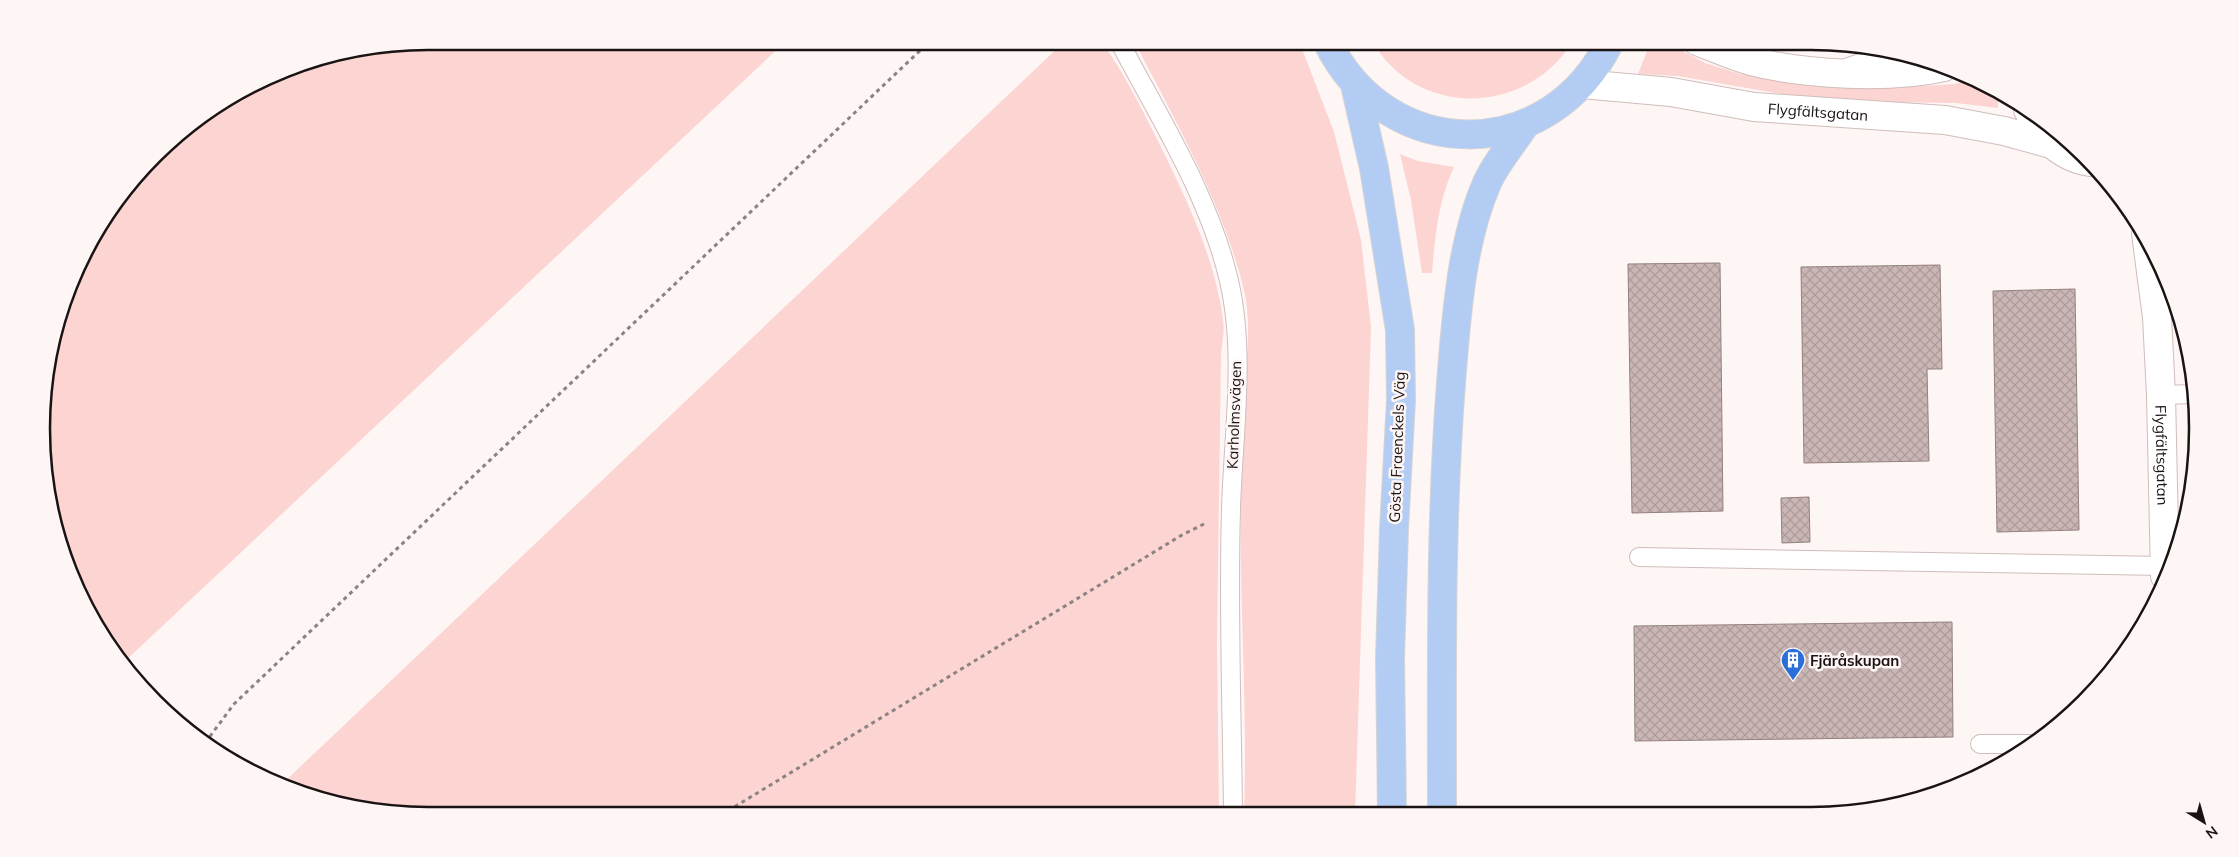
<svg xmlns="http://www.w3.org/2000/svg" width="2239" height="857" font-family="Mulish,sans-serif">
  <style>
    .grass { fill: #fcd4d1 }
    .building { fill: url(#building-cross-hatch); stroke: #93807f }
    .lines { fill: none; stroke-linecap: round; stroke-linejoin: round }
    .lane-casing { stroke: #d0bdbb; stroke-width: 20 }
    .street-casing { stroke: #d0bdbb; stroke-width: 30 }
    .primary-casing { stroke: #d6d5d5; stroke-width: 30 }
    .path { stroke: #8b8383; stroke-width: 3; stroke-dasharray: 4 4; stroke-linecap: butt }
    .lane { stroke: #fff; stroke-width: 18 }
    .street { stroke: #fff; stroke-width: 28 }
    .primary { stroke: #b3ccf4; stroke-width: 28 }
    .labels { text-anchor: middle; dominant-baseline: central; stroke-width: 5; stroke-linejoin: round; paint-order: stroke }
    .street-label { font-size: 15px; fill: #1a1313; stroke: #fef5f5 }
    .poi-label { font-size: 15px; font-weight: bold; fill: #1a1313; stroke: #fef5f5; text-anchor: start }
    .rim { fill: none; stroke: #1a1313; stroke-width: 2.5 }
  </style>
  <defs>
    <pattern id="building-cross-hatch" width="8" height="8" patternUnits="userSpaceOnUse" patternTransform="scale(1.25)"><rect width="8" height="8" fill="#cab6b5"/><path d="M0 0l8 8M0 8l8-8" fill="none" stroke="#ad9c9b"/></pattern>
  </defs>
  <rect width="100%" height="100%" fill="#fef5f5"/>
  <path class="grass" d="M428,41H786L124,662L106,643L71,576L49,504L45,378L62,304L93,235L173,137L235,93L304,62Z
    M1065,41L1102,42C1126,76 1141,108 1160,145C1187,200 1215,258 1223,320C1225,331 1222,343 1221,354L1217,638L1219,814L429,816L328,802L281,785Z
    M1135,41H1299L1334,132L1361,240L1371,327L1355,814H1244C1248,708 1239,603 1241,498C1241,464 1242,431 1244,398C1246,363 1252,324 1244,290C1228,224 1197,162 1166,102C1156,81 1144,63 1135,41Z
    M1372,41H1573C1527,116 1417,119 1372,41Z
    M1651,41H1664L1705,63L1740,74L1831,84L1906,87L1955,84L1973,78L1998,91V108L1956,103L1882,102L1781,94L1678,76L1638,74Z
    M1400,154L1418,161L1454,167C1438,201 1435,236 1432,273H1422L1411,200Z"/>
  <path class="building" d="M1720,263L1723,511L1632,513L1628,264Z
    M1940,265L1942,369H1927L1929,461L1804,463L1801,267Z
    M2075,289L2079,530L1997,532L1993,291Z
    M1809,497L1810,542L1782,543L1781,498Z
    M1952,622L1953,737L1635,741L1634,626Z
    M1833,807V812L1804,813V808Z
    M1858,807H1880L1861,812H1858Z"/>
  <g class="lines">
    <defs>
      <path id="lane" d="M1119,41C1159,117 1210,197 1229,281C1246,353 1233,436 1231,509C1228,610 1232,712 1233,814
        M1846,68L1877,57L1899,53
        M2161,395L2195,394
        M1639,557L2165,566
        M1980,744H2029"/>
      <g id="street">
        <path d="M1697,41C1715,48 1733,56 1751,61C1805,75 1890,79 1944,67"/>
        <path id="s1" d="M1582,84L1671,92L1754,107L1945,120L2004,131L2051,144"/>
        <path d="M2028,110C2041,137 2059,157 2090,162"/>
        <path id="s2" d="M2146,234L2157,317L2161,395L2165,576"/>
      </g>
      <path id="primary" d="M1327,41C1387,165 1550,166 1610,41
        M1355,85L1374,168L1400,330L1401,400L1394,529L1390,658L1392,813
        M1442,813C1442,670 1440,526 1451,383C1456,320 1461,242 1487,183C1495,164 1514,142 1526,123"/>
    </defs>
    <use href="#lane" class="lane-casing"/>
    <use href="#street" class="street-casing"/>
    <use href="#primary" class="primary-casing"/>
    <path class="path" d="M205,743L234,704L930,41
      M721,815L1182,535L1204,524"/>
    <use href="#lane" class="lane"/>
    <use href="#street" class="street"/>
    <use href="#primary" class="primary"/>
  </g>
  <defs>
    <symbol id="building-pin" viewBox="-11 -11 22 30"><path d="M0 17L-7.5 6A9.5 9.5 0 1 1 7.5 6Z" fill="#2a6eda" stroke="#fef5f5"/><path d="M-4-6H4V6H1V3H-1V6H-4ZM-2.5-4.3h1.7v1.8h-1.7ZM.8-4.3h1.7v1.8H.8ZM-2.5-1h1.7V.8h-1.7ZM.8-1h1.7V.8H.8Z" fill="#fff"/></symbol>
  </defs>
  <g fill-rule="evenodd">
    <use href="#building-pin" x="1779" y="646" width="28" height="38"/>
  </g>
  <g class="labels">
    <g class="street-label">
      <text stroke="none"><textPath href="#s1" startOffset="238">Flygfältsgatan</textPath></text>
      <text transform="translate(1234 415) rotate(-88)">Karholmsvägen</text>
      <text transform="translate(1397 447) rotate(-88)">Gösta Fraenckels Väg</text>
      <text stroke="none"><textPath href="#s2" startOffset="222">Flygfältsgatan</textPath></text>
    </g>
    <g class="poi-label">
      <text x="1810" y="660">Fjäråskupan</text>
    </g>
  </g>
  <path d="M0 0H2239V857H0ZM428 50H1811A378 378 0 0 1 2189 428V429A378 378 0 0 1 1811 807H428A378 378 0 0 1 50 429V428A378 378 0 0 1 428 50Z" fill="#fef5f5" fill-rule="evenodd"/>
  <path class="rim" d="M428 50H1811A378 378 0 0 1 2189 428V429A378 378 0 0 1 1811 807H428A378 378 0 0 1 50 429V428A378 378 0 0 1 428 50Z"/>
  <g transform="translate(2204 822) rotate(143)" stroke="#fef5f5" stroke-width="4" paint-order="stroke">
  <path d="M0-4L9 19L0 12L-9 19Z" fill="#1a1313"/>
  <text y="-8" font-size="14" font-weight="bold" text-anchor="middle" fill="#1a1313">N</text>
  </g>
</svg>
